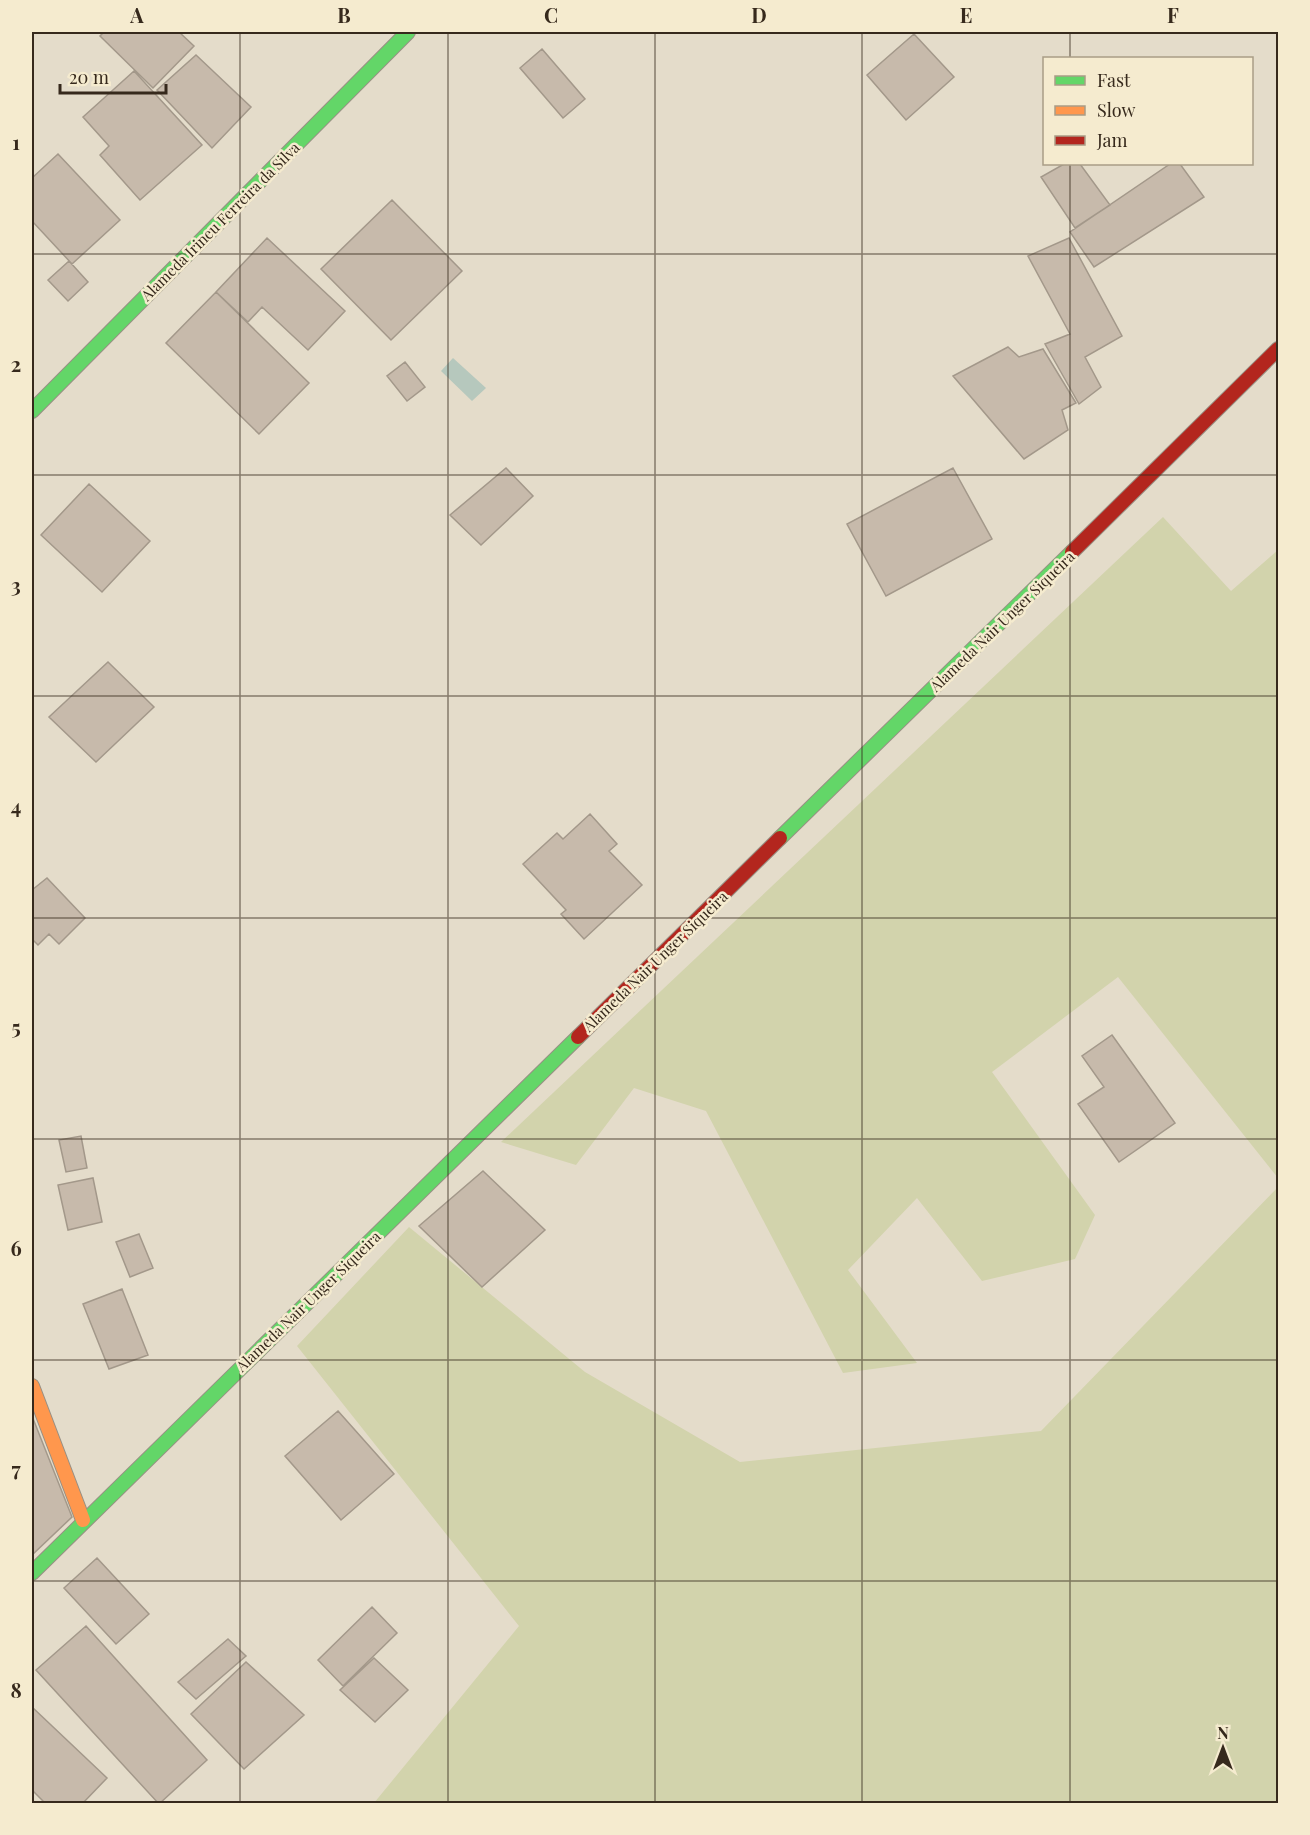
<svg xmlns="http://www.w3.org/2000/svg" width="1310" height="1835" font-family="'Playfair Display',serif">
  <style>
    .green { fill: #d2d3ac }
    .water { fill: #b6c8bd }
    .building { fill: #c7baab; stroke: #a3988a; stroke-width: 1.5 }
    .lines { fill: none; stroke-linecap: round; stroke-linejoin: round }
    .fast-casing { stroke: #989084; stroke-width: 16 }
    .slow-casing { stroke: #989084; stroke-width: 16 }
    .jam-casing { stroke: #989084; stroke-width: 16 }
    .fast { stroke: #63d668; stroke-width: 14 }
    .slow { stroke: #ff974d; stroke-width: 14 }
    .jam { stroke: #b3261e; stroke-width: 14 }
    .grid { fill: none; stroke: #36291c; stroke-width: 1.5; stroke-opacity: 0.55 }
    .labels { text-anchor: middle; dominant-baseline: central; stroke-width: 5; stroke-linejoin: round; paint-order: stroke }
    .street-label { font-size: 15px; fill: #36291c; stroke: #f5ebcf }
    .neatline { fill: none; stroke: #36291c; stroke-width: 2 }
    .grid-label { font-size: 20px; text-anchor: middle; font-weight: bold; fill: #36291c }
  </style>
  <rect width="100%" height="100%" fill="#e4dcca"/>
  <path class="green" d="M1163,517L1231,591L1278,550V1178L1118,977L992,1072L1095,1215L1075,1259L982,1281L917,1198L848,1270L917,1363L843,1373L706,1111L634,1088L576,1165L501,1142Z
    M1278,1187V1796L1275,1803H374L519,1626L297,1346L409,1227L585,1372L740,1462L1041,1431Z"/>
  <path class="water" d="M453,358L486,388L472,401L441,371Z"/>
  <path class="building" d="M104,32H179L194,46L153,88L100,36Z
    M914,34L954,77L906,120L867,75Z
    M542,49L585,99L563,118L520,68Z
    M196,55L251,107L212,148L157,90Z
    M134,71L202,145L140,200L100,155L109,146L83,117Z
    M58,154L120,220L72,264L32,221V178Z
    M1064,164H1080L1110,205L1075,228L1041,177Z
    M1170,164H1180L1204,197L1094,267L1070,232Z
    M392,200L462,271L391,340L321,269Z
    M267,238L345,311L308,350L262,307L248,322L216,292Z
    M1069,238L1122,336L1085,357L1101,387L1079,404L1045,344L1070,334L1028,256Z
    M69,261L88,282L68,301L48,280Z
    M216,292L309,383L259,434L166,343Z
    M1008,347L1019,357L1043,349L1076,403L1062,410L1068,430L1024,459L953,376Z
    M405,362L425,387L407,401L387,376Z
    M506,468L533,496L481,545L450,515Z
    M953,468L992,539L886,596L847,524Z
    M89,484L150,541L102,592L41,535Z
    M108,662L154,707L96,762L49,717Z
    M590,814L617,844L609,851L642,885L584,939L561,914L566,910L523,864L557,833L563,839Z
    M47,878L85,918L59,944L49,934L38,945L32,939V890Z
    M1112,1035L1175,1123L1119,1162L1078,1104L1104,1087L1082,1056Z
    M81,1136L87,1168L66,1172L59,1140Z
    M483,1171L545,1230L482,1287L419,1226Z
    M93,1178L102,1222L68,1230L58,1185Z
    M139,1234L153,1268L130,1277L116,1242Z
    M122,1289L148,1355L109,1369L83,1304Z
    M338,1411L394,1474L341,1520L285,1456Z
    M32,1416L72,1517L32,1555Z
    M97,1558L149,1614L116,1644L64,1588Z
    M372,1607L397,1633L343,1686L318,1660Z
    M86,1626L207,1760L159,1804L36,1670Z
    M228,1639L246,1656L196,1699L178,1682Z
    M374,1658L408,1690L375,1722L340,1690Z
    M246,1662L304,1715L244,1769L191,1714Z
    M32,1707L107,1778L82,1804H46L32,1790Z"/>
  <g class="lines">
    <defs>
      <path id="fast" d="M32,411L408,32
        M780,838L1072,552
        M32,1573L578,1037"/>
      <path id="slow" d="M32,1386L83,1520"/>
      <path id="jam" d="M1072,552L1278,349
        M578,1037L780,838"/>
    </defs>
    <use href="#fast" class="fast-casing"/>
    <use href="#slow" class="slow-casing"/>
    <use href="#jam" class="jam-casing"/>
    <use href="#fast" class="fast"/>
    <use href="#slow" class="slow"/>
    <use href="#jam" class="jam"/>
  </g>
  <path class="grid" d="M240,32V1804M448,32V1804M655,32V1804M862,32V1804M1070,32V58M1070,164V1804M32,254H1278M32,475H1278M32,696H1278M32,918H1278M32,1139H1278M32,1360H1278M32,1581H1278"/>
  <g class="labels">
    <g class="street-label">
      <text transform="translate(220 221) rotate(-45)">Alameda Irineu Ferreira da Silva</text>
      <text transform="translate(1002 621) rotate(-44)">Alameda Nair Unger Siqueira</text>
      <text transform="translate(655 961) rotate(-44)">Alameda Nair Unger Siqueira</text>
      <text transform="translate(308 1301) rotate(-44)">Alameda Nair Unger Siqueira</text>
    </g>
  </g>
  <rect width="1310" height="1835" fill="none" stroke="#f5ebcf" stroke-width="66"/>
  <rect x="1043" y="57" width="210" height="108" fill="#f5ebcf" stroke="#a99d87" stroke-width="1.5"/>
  <rect x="1055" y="76" width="30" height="9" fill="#63d668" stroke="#a99d87" stroke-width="1.5"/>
  <text x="1097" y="87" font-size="18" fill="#36291c">Fast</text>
  <rect x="1055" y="106" width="30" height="9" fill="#ff974d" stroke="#a99d87" stroke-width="1.5"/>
  <text x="1097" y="117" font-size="18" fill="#36291c">Slow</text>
  <rect x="1055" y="136" width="30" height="9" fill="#b3261e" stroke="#a99d87" stroke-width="1.5"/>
  <text x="1097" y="147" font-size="18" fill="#36291c">Jam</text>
  <g transform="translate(1223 1748)" stroke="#f5ebcf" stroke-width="4.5" paint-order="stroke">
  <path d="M0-4.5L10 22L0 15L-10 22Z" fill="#36291c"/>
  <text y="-9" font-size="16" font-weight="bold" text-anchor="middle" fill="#36291c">N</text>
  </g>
  <path d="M60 84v9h106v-9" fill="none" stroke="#36291c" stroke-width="3"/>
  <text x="69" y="84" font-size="18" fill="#36291c" stroke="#f5ebcf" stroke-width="4.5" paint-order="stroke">20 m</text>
  <rect x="33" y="33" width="1244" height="1769" class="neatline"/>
  <g class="grid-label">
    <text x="137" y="23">A</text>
    <text x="344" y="23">B</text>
    <text x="551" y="23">C</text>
    <text x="759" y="23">D</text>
    <text x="966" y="23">E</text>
    <text x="1173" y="23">F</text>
    <text x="16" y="150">1</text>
    <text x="16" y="372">2</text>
    <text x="16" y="593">3</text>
    <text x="16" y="814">4</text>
    <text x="16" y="1035">5</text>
    <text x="16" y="1256">6</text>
    <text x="16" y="1477">7</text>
    <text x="16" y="1698">8</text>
  </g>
</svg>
